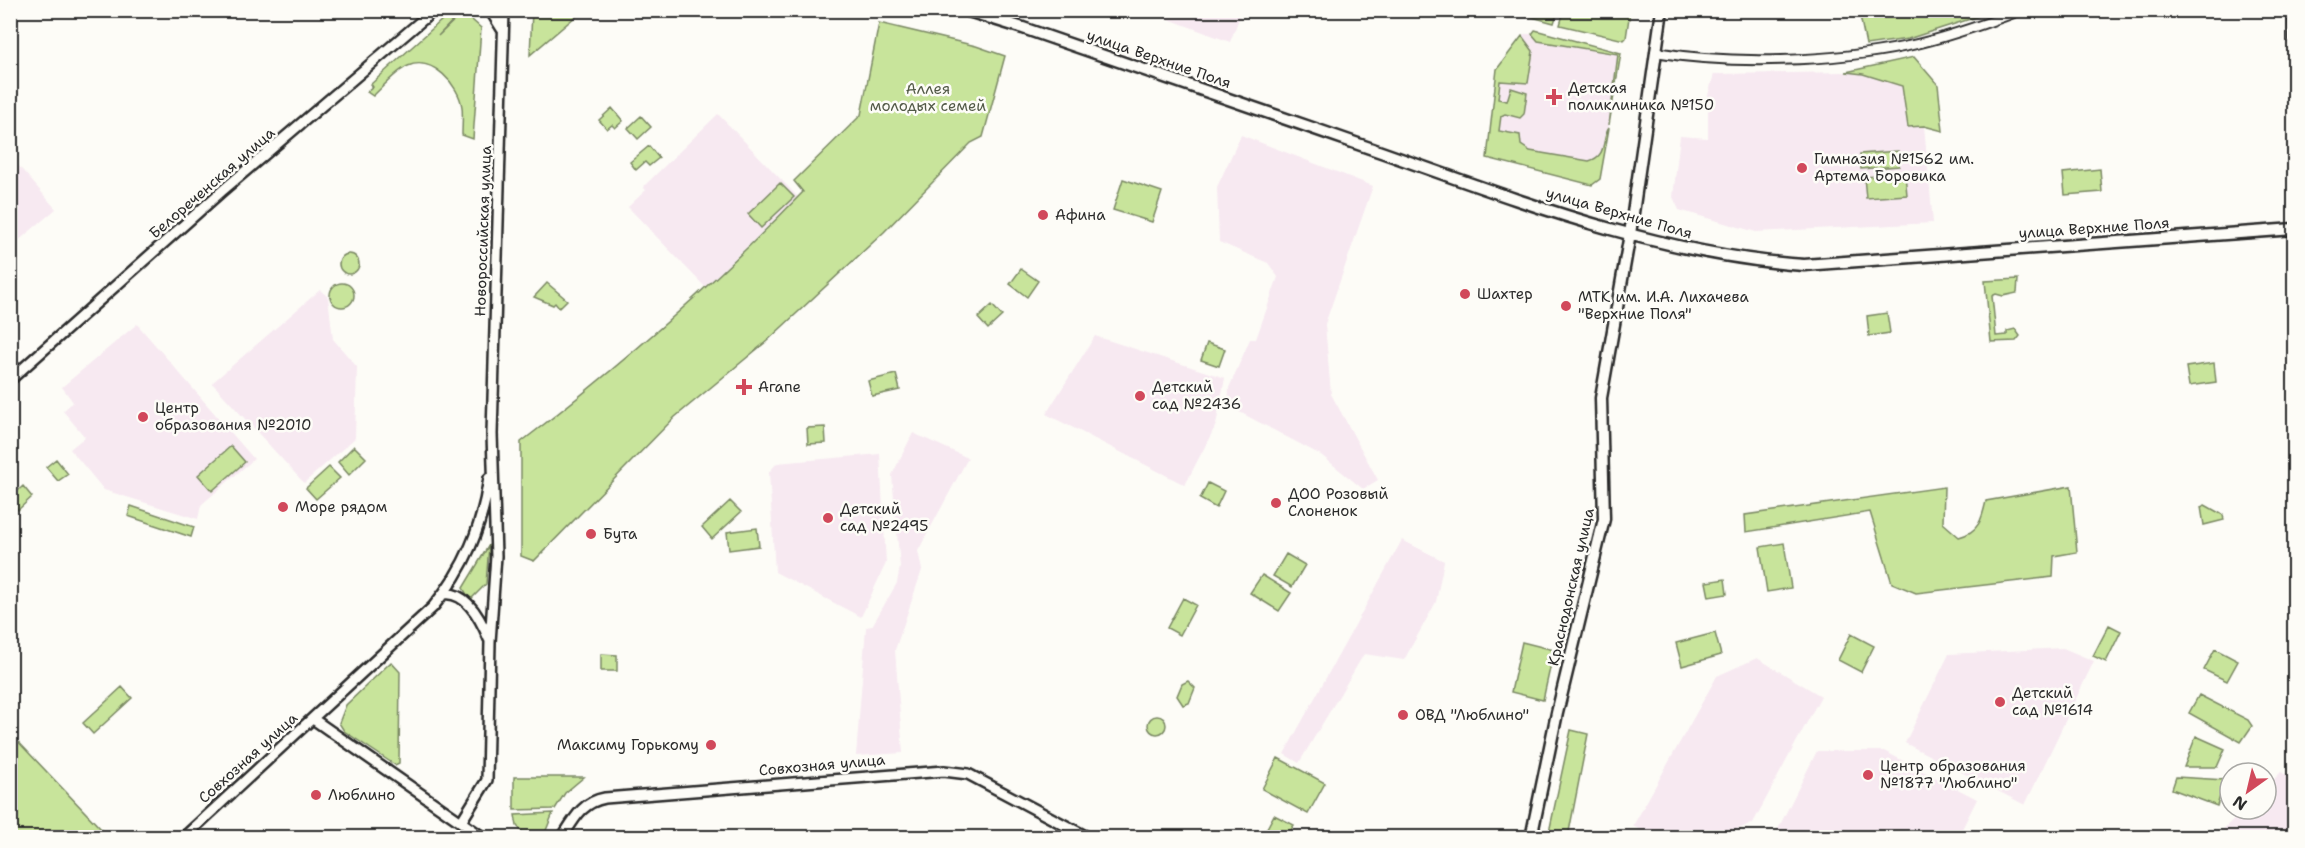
<svg xmlns="http://www.w3.org/2000/svg" width="2305" height="848" font-family="'Shantell Sans',sans-serif">
  <style>
    .built { fill: #f7e9f1 }
    .green { fill: #c8e49b; stroke: #7a8863; stroke-width: 1.5 }
    .lines { fill: none; stroke-linecap: round; stroke-linejoin: round }
    .minor-casing { stroke: #2b2b2b; stroke-width: 12 }
    .tertiary-casing { stroke: #2b2b2b; stroke-width: 14 }
    .secondary-casing { stroke: #2b2b2b; stroke-width: 15 }
    .minor { stroke: #fdfcf7; stroke-width: 8 }
    .tertiary { stroke: #fdfcf7; stroke-width: 9 }
    .secondary { stroke: #fdfcf7; stroke-width: 10 }
    .poi-dot { fill: #d1495b; stroke: #fdfcf7; stroke-width: 2 }
    .labels { text-anchor: middle; dominant-baseline: central; stroke-width: 5; stroke-linejoin: round; paint-order: stroke }
    .street-label { font-size: 15px; fill: #2b2b2b; stroke: #fdfcf7 }
    .poi-label { font-size: 15px; fill: #2b2b2b; stroke: #fdfcf7; text-anchor: start }
    .park-label { font-size: 15px; fill: #525947; stroke: #fdfcf7 }
  </style>
  <rect width="100%" height="100%" fill="#fdfcf7"/>
  <filter id="ink" filterUnits="userSpaceOnUse"><feTurbulence type="fractalNoise" baseFrequency=".0167" numOctaves="2"/><feDisplacementMap in="SourceGraphic" scale="12" xChannelSelector="R" yChannelSelector="G"/><feConvolveMatrix kernelMatrix="1 2 1 2 8 2 1 2 1" color-interpolation-filters="sRGB"/></filter>
  <g filter="url(#ink)">
    <path class="built" d="M1147,11H1242L1230,42Z
      M1535,30L1621,53L1600,179L1592,185L1487,158L1497,69L1524,34H1532Z
      M1846,72L1863,74L1902,86L1908,127L1924,126L1933,223L1756,232L1679,210L1673,197L1680,136L1708,138V95L1714,74Z
      M718,114L798,197L705,287L628,207L646,190L643,187Z
      M1241,135L1373,186L1325,324L1331,394L1378,480L1363,489L1321,455L1228,406L1229,388L1250,339H1256L1278,277L1268,263L1219,242L1217,187Z
      M11,157L56,209L11,247H10Z
      M320,290L328,297L333,339L357,367L355,438L304,483L212,383Z
      M137,324L254,459L201,505L198,519L104,490L70,449L85,437L63,411L73,402L62,387Z
      M1095,336L1225,378L1216,425L1185,485L1046,414Z
      M913,433L968,458L918,551L922,570L895,650L903,753L856,756L866,627L872,626L897,583L900,567L892,475Z
      M880,454L886,563L861,617L775,572L769,472L777,463Z
      M1402,540L1444,561L1436,602L1404,660L1364,654L1299,763L1284,754Z
      M2063,648L2094,661L2025,805L1905,743L1949,654Z
      M1757,658L1821,696L1753,823L1716,838L1652,837L1633,826L1717,676Z
      M1817,751H1884L1977,799L1958,837H1785L1776,833Z
      M2281,772L2294,780V837H2215L2244,809H2266V787Z"/>
    <path class="green" d="M453,10L460,11L459,14L438,36L463,12L481,28L473,139L462,135C462,126 463,116 462,107C459,85 432,55 408,66C396,71 383,87 373,96L367,92L373,87L371,84Z
      M532,11V10L582,11L530,55Z
      M1521,11V10L1558,11L1554,23L1521,14Z
      M1564,11H1630L1626,38L1624,40L1560,25Z
      M1859,11V10L1995,11L1908,39L1866,45Z
      M879,23L976,46L1005,56L983,137L971,143L884,232L767,341L675,417L534,561L521,556V442C621,366 716,282 803,192L794,181L861,115Z
      M1535,30L1621,53L1609,125L1618,54L1538,41L1532,34Z
      M1522,36L1533,51L1528,83L1500,81L1498,99L1507,101L1511,88L1527,93L1524,114L1520,118L1505,114L1501,116L1499,131L1520,135L1521,145L1530,151L1589,161C1608,156 1601,139 1609,128L1600,179L1592,185L1487,158L1497,69Z
      M1914,57L1938,85L1943,131L1924,126L1908,127L1902,86L1863,74L1846,72Z
      M612,108L623,121L615,128L612,125L607,129L599,120Z
      M641,116L651,127L638,139L628,128Z
      M649,146L659,158L649,166L645,162L636,170L630,162Z
      M1898,151L1899,166L1861,169L1860,154Z
      M2100,169L2102,192L2065,195L2063,173Z
      M1905,174L1907,195L1866,198L1864,177Z
      M1123,179L1162,192L1152,222L1113,210Z
      M780,183L794,197L761,228L748,214Z
      M339 264a10 10 0 1 1 20 0a10 10 0 1 1-20 0Z
      M1021,269L1038,281L1027,297L1010,284Z
      M2018,279L2017,293L2003,296L1996,294L1992,296L1996,336L2007,335V331L2015,329L2020,336L2016,341L1991,342L1985,281Z
      M547,283L567,300L559,308L555,303L553,305L534,297Z
      M330 295a12 12 0 1 1 24 0a12 12 0 1 1-24 0Z
      M992,305L1002,316L988,329L978,318Z
      M1887,313L1890,333L1869,336L1867,316Z
      M1207,343L1225,349L1219,366L1201,360Z
      M2214,363L2216,382L2189,386L2186,367Z
      M896,374L900,390L872,396L868,381Z
      M825,427L826,443L808,444L807,428Z
      M231,446L245,462L212,491L198,475Z
      M354,446L366,458L349,475L338,462Z
      M56,459L68,474L58,481L46,467Z
      M329,467L340,478L316,499L306,488Z
      M1208,483L1224,491L1216,508L1200,499Z
      M23,486L32,497L18,510L11,501V497Z
      M2071,486L2077,552L2054,556L2053,577L1916,593L1892,583L1870,512L1746,532L1745,515L1944,487L1943,523L1959,537C1979,532 1982,519 1986,501Z
      M730,501L741,512L712,539L702,527Z
      M2205,505L2223,515L2224,520L2204,525L2201,507Z
      M131,506L194,527L191,537L128,516Z
      M757,528L759,546L729,550L727,532Z
      M1784,543L1791,588L1767,592L1760,547Z
      M489,545L486,584L470,600L463,588Z
      M1286,554L1305,565L1292,587L1273,576Z
      M1262,575L1291,593L1279,611L1250,593Z
      M1725,579L1727,594L1709,597L1706,582Z
      M1183,598L1196,605L1180,635L1167,628Z
      M2109,625L2121,631L2106,662L2093,656Z
      M1715,633L1721,655L1682,666L1676,643Z
      M1851,634L1874,646L1861,672L1838,660Z
      M1522,642L1554,650L1543,700L1511,692Z
      M2215,649L2238,661L2227,681L2204,670Z
      M601,654L617,655V671H601Z
      M391,662L400,672L399,763L395,765L344,731L339,723L346,705Z
      M1188,681L1195,688L1189,703L1183,705L1177,696L1182,684Z
      M122,687L132,698L93,734L83,723Z
      M2199,695L2248,720L2252,726L2241,742L2189,713Z
      M1148 725a9 9 0 1 1 18 0a9 9 0 1 1-18 0Z
      M1571,730L1588,734L1568,837H1548Z
      M10,733L102,830L93,837H11Z
      M2196,736L2225,749L2217,767H2184Z
      M1278,758L1325,783L1308,814L1262,789Z
      M514,777H584L565,793L555,809L514,810Z
      M2176,777L2225,780L2217,806L2172,789Z
      M553,813L543,838L527,837L517,826L515,815Z
      M1274,815L1294,825L1287,837H1281L1266,830Z"/>
    <g class="lines">
      <defs>
        <path id="minor" d="M2293,10L2294,42
          M1655,52C1731,65 1832,62 1908,46C1946,38 1985,24 2022,10"/>
        <path id="tertiary" d="M490,10L502,29
          M10,380L222,191L434,10
          M443,594C467,590 482,622 489,639
          M313,719L484,838
          M461,822L487,780L490,642L496,556L492,434L504,10
          M183,838L433,607C465,568 482,528 489,478
          M562,838C574,819 582,802 605,798L944,771L968,774L1089,838"/>
        <path id="secondary" d="M965,10L1023,28C1144,70 1264,111 1384,153C1520,201 1659,255 1804,265L2294,229
          M1531,838L1557,713L1604,519L1601,398L1630,234L1662,10"/>
      </defs>
      <use href="#minor" class="minor-casing"/>
      <use href="#tertiary" class="tertiary-casing"/>
      <use href="#secondary" class="secondary-casing"/>
      <use href="#minor" class="minor"/>
      <use href="#tertiary" class="tertiary"/>
      <use href="#secondary" class="secondary"/>
    </g>
  </g>
  <g class="poi-dot">
    <path d="M1551 88h6v6h6v6h-6v6h-6v-6h-6v-6h6z"/>
    <circle cx="1802" cy="168" r="6"/>
    <circle cx="1043" cy="215" r="6"/>
    <circle cx="1465" cy="294" r="6"/>
    <circle cx="1566" cy="306" r="6"/>
    <path d="M741 378h6v6h6v6h-6v6h-6v-6h-6v-6h6z"/>
    <circle cx="1140" cy="396" r="6"/>
    <circle cx="143" cy="417" r="6"/>
    <circle cx="1276" cy="503" r="6"/>
    <circle cx="283" cy="507" r="6"/>
    <circle cx="828" cy="518" r="6"/>
    <circle cx="591" cy="534" r="6"/>
    <circle cx="2000" cy="702" r="6"/>
    <circle cx="1403" cy="715" r="6"/>
    <circle cx="711" cy="745" r="6"/>
    <circle cx="1868" cy="775" r="6"/>
    <circle cx="316" cy="795" r="6"/>
  </g>
  <g class="labels">
    <g class="street-label">
      <text transform="translate(1159 59) rotate(19)">улица Верхние Поля</text>
      <text transform="translate(212 183) rotate(-41)">Белореченская улица</text>
      <text transform="translate(1619 213) rotate(16)">улица Верхние Поля</text>
      <text transform="translate(2094 228) rotate(-4)">улица Верхние Поля</text>
      <text transform="translate(483 231) rotate(-88)">Новороссийская улица</text>
      <text transform="translate(1571 587) rotate(-77)">Краснодонская улица</text>
      <text transform="translate(248 758) rotate(-42)">Совхозная улица</text>
      <text transform="translate(822 765) rotate(-5)">Совхозная улица</text>
    </g>
    <g class="poi-label">
      <text x="1568" y="88">Детская<tspan x="1568" dy="17">поликлиника №150</tspan></text>
      <text x="1814" y="159">Гимназия №1562 им.<tspan x="1814" dy="17">Артема Боровика</tspan></text>
      <text x="1055" y="215">Афина</text>
      <text x="1477" y="294">Шахтер</text>
      <text x="1578" y="297">МТК им. И.А. Лихачева<tspan x="1578" dy="17">"Верхние Поля"</tspan></text>
      <text x="758" y="387">Агапе</text>
      <text x="1152" y="387">Детский<tspan x="1152" dy="17">сад №2436</tspan></text>
      <text x="155" y="408">Центр<tspan x="155" dy="17">образования №2010</tspan></text>
      <text x="1288" y="494">ДОО Розовый<tspan x="1288" dy="17">Слоненок</tspan></text>
      <text x="295" y="507">Море рядом</text>
      <text x="840" y="509">Детский<tspan x="840" dy="17">сад №2495</tspan></text>
      <text x="603" y="534">Бута</text>
      <text x="2012" y="693">Детский<tspan x="2012" dy="17">сад №1614</tspan></text>
      <text x="1415" y="715">ОВД "Люблино"</text>
      <text x="699" y="745" text-anchor="end">Максиму Горькому</text>
      <text x="1880" y="766">Центр образования<tspan x="1880" dy="17">№1877 "Люблино"</tspan></text>
      <text x="328" y="795">Люблино</text>
    </g>
    <g class="park-label">
      <text x="928" y="89">Аллея<tspan x="928" dy="17">молодых семей</tspan></text>
    </g>
  </g>
  <rect width="2305" height="848" fill="none" stroke="#fdfcf7" stroke-width="36"/>
  <rect x="18" y="18" width="2269" height="812" fill="none" stroke="#2b2b2b" stroke-width="2" filter="url(#ink)"/>
  <g transform="translate(2248 791) rotate(214)"><circle r="28" fill="#fdfcf7" stroke="#a9a8a5" stroke-width="1.5"/>
  <path d="M0-4.5L10 22L0 15L-10 22Z" fill="#d1495b"/>
  <text y="-9" font-size="16" font-weight="bold" text-anchor="middle" fill="#2b2b2b">N</text>
  </g>
</svg>
